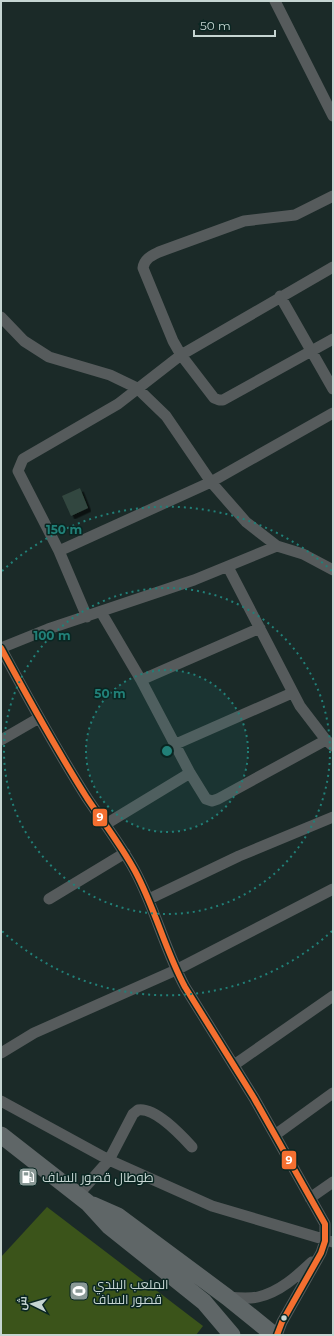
<svg xmlns="http://www.w3.org/2000/svg" width="334" height="1336" font-family="Montserrat,Cairo,sans-serif">
  <style>
    .green { fill: #3b541a }
    .building { fill: #33473f; filter: url(#shadow) }
    .lines { fill: none; stroke-linecap: round; stroke-linejoin: round }
    .minor { stroke: #565b5c; stroke-width: 11 }
    .primary { stroke: #5f6667; stroke-width: 17 }
    .bus-1-casing { stroke: #0a2622; stroke-width: 9 }
    .bus-1 { stroke: #f46f30; stroke-width: 6 }
    .ring { fill: none; stroke: #218078; stroke-width: 2; stroke-dasharray: 2 4 }
    .bus-dot { fill: #c6d5d2; stroke: #0a2622; stroke-width: 1.5 }
    .labels { text-anchor: middle; dominant-baseline: central; stroke-width: 3; stroke-linejoin: round; paint-order: stroke }
    .poi-label { font-size: 13px; fill: #c6d5d2; stroke: #0a2622; text-anchor: start }
    .centre { fill: #218078; stroke: #0a2622; stroke-width: 2 }
    .ring-label { font-size: 12px; text-anchor: middle; font-weight: bold; fill: #218078; stroke: #0a2622; stroke-width: 3; stroke-linejoin: round; paint-order: stroke }
    .line-badge { stroke: #0a2622; stroke-width: 1.5 }
    .badge-label { font-size: 11px; text-anchor: middle; font-weight: bold; fill: #fff }
  </style>
  <defs>
    <filter id="shadow"><feDropShadow dx="3.5" dy="3.5" stdDeviation="0" flood-color="#0009"/></filter>
  </defs>
  <rect width="100%" height="100%" fill="#1b2a28"/>
  <path class="green" d="M47,1207L203,1326L196,1335H1V1257Z"/>
  <path class="building" d="M80,488L88,508L71,516L62,496Z"/>
  <g class="lines">
    <path class="minor" d="M275,1L333,116
      M333,196L295,215L244,221L159,252C151,256 144,259 143,268L173,341L181,355L333,267
      M280,296L333,389
      M1,317L24,341L49,357L110,375L137,388L166,416L211,482L246,522L277,546L303,554L333,570
      M59,551L18,471L23,459L118,404L181,355L214,398L219,400H223L333,339
      M228,567L300,706L326,740L333,746
      M101,612L141,680L190,773L206,799L212,801L218,799L326,740
      M87,617L59,551L211,482L333,413
      M1,648C28,698 56,749 87,798C103,822 121,845 135,871C155,908 165,950 185,987L254,1098L325,1224V1241L321,1253L282,1322L277,1335
      M1,648L48,629L194,580L277,546
      M141,680L260,628
      M1,740L39,718
      M176,744L292,693
      M106,824L190,773
      M49,899L125,853
      M149,899L239,856L333,817
      M1,1053L34,1033L176,970L333,889
      M234,1065L333,996
      M1,1101L109,1160L212,1206L333,1242
      M275,1135L333,1093
      M78,1195L109,1160L133,1114L138,1110C155,1107 181,1135 192,1147
      M310,1198L333,1182
      M227,1297C237,1298 249,1299 258,1297C280,1292 297,1276 312,1262"/>
    <path class="primary" d="M1,1135L88,1203L109,1226L204,1302L232,1335
      M93,1205L118,1216L227,1297L273,1334"/>
    <defs>
      <path id="bus-1" d="M1,648C28,698 56,749 87,798C103,822 121,845 135,871C155,908 165,950 185,987L254,1098L325,1224V1241L321,1253L282,1322L277,1335"/>
    </defs>
    <use href="#bus-1" class="bus-1-casing"/>
    <use href="#bus-1" class="bus-1"/>
  </g>
  <circle cx="167" cy="751" r="81" fill="#218078" fill-opacity=".12"/>
  <g class="ring">
    <circle cx="167" cy="751" r="81"/>
    <circle cx="167" cy="751" r="163"/>
    <path d="M332 931A244 244 0 0 1 2 931M2 571A244 244 0 0 1 332 571"/>
  </g>
  <defs>
    <symbol id="fuel-square" viewBox="-11 -11 22 22"><rect x="-9" y="-9" width="18" height="18" rx="4" fill="#8a9996" stroke="#0a2622"/><path d="M-5.5-6h7V0h2V4h1.3V-2.5L3-4.5l.8-.8L6-3V5H2.5V1h-1V6h-7ZM-4.2-4.7v3.2H.2V-4.7Z" fill="#fff"/></symbol>
    <symbol id="stadium-square" viewBox="-11 -11 22 22"><rect x="-9" y="-9" width="18" height="18" rx="4" fill="#8a9996" stroke="#0a2622"/><path d="M0-5a6.5 5 0 1 0 0 10a6.5 5 0 1 0 0-10ZM-3.5-1.8h7v3.6h-7Z" fill="#fff"/></symbol>
  </defs>
  <g fill-rule="evenodd">
    <use href="#fuel-square" x="17" y="1166" width="22" height="22"/>
    <use href="#stadium-square" x="68" y="1280" width="22" height="22"/>
  </g>
  <circle class="bus-dot" cx="284" cy="1318" r="3.5"/>
  <g class="labels">
    <g class="poi-label">
      <text x="42" y="1177">طوطال قصور الساف</text>
      <text x="93" y="1284">الملعب البلدي<tspan x="93" dy="15">قصور الساف</tspan></text>
    </g>
  </g>
  <circle cx="167" cy="751" r="6" class="centre"/>
  <g class="ring-label">
    <text x="64" y="534">150 m</text>
    <text x="52" y="640">100 m</text>
    <text x="110" y="698">50 m</text>
  </g>
  <g class="line-badge">
    <rect x="92" y="808" width="16" height="19" rx="4" fill="#f46f30"/>
    <rect x="281" y="1150" width="16" height="20" rx="4" fill="#f46f30"/>
  </g>
  <g class="badge-label">
    <text x="100" y="821">9</text>
    <text x="289" y="1164">9</text>
  </g>
  <rect width="334" height="1336" fill="none" stroke="#c6d5d2" stroke-width="4"/>
  <g transform="translate(32 1304) rotate(275)" stroke="#0a2622" stroke-width="3" paint-order="stroke">
  <path d="M0-3L7 15L0 10L-7 15Z" fill="#c6d5d2"/>
  <text y="-6" font-size="11" font-weight="bold" text-anchor="middle" fill="#c6d5d2">ش</text>
  </g>
  <path d="M194 30v6h81v-6" fill="none" stroke="#c6d5d2" stroke-width="2"/>
  <text x="200" y="30" font-size="12" fill="#c6d5d2" stroke="#0a2622" stroke-width="3" paint-order="stroke">50 m</text>
</svg>
